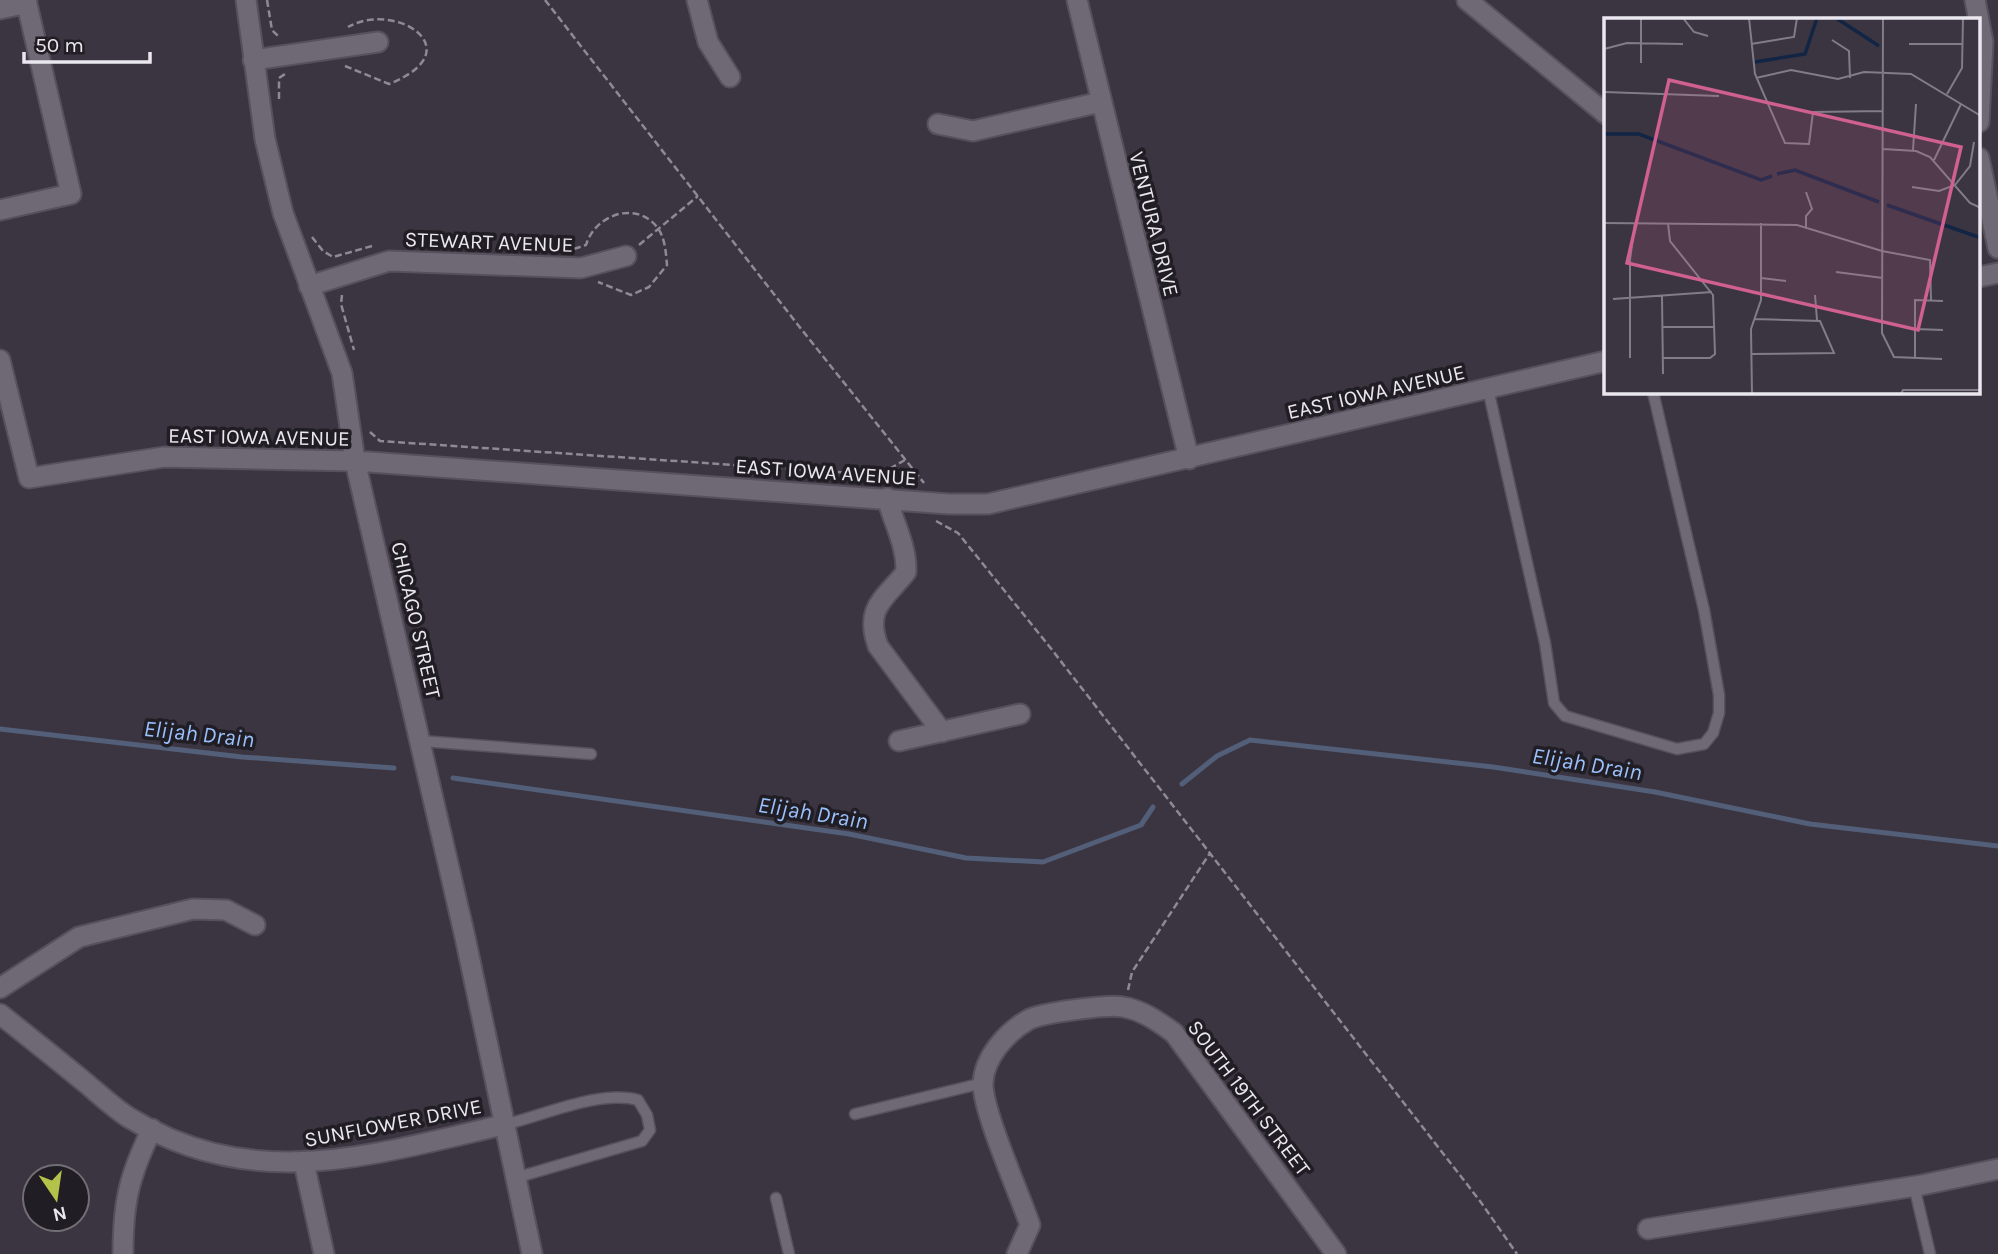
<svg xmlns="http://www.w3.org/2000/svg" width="1998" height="1254" font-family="Karla,sans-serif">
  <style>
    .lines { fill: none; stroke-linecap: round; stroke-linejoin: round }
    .stream { stroke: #535f78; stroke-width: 5 }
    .service-casing { stroke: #56515c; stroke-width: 13 }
    .minor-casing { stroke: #56515c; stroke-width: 23 }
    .path { stroke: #8e8993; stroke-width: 2.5; stroke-dasharray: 7 3.5; stroke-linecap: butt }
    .service { stroke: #6f6976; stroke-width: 10 }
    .minor { stroke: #6f6976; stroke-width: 19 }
    .labels { text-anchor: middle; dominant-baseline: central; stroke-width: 7; stroke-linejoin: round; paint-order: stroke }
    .street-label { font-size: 21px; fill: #ebe7ef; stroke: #201e24 }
    .water-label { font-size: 23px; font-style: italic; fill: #9bc1fd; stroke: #201e24 }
    .inset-river { fill: none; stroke: #122545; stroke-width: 3.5 }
    .inset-road { fill: none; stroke: #817c87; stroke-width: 2 }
    .view { fill: #d0608f; fill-opacity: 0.15; stroke: #d0608f; stroke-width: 3.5 }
    .inset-edge { fill: none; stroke: #ebe7ef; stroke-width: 3.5 }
  </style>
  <rect width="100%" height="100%" fill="#3b3541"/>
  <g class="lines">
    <path class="stream" d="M0,729L242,757L394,768
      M453,778L849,834L966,858L1043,862L1141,825L1153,807
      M1182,784L1217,756L1250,740L1493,767L1655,792L1810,824L1998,846"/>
    <defs>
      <path id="service" d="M1488,389L1545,643L1554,703L1565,716L1677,749L1704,744L1713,733L1719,713V695L1704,610L1653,392
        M421,741L591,754
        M855,1114L983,1083
        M503,1125C542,1116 601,1089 638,1100L647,1115L650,1130L642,1141L515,1178
        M1914,1186L1930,1254
        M776,1198L789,1254"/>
      <path id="minor" d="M246,0L265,139L283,213L342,373L355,461L465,937L532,1254
        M697,0L708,42L730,77
        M1077,0L1189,459
        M1467,0L1606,114
        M1975,0L1983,42L1979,122
        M0,9L27,3
        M253,60L378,42
        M938,124L973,131L1101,102
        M1979,158L1998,248
        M0,210L71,194L26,0
        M1979,277L1998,273
        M309,286L389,261L581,268L626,256
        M0,360L29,478L164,457L355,461L949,504H988L1606,361
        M887,498C894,524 907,546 906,572C885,599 864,607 878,646L942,732
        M899,741L1020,714
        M0,988L79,937L193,909L226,910L255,925
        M0,1014C29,1037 58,1060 87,1084C100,1095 114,1108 128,1117C253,1194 371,1155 503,1125
        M304,1163L324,1254
        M1648,1229L1922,1185L1998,1169
        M123,1254C123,1202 129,1176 152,1129
        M1017,1254L1030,1225C1020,1195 982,1110 983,1083C984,1057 1007,1032 1028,1020C1040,1013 1108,1004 1123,1007C1142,1010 1159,1022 1174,1033L1336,1254"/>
    </defs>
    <use href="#service" class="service-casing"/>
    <use href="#minor" class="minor-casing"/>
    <path class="path" d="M267,0L272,30L279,37
      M545,0L798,325L924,483
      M345,66L389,84C474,50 395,0 348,27
      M279,99V78L285,74
      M312,237L323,251L333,257L372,246
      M639,245L698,196
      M574,249L586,245C595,215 635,200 657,227C665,237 666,253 667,265L649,287L631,295L598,282
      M342,295L341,304L354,350
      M370,432L380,441L868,474L891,468L905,460
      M936,521L958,533L1049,646L1480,1201L1517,1254
      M1128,990L1132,972L1210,853"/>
    <use href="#service" class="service"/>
    <use href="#minor" class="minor"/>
  </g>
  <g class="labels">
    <g class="street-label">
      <text transform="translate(1154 224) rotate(76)">VENTURA DRIVE</text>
      <text transform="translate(489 242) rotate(2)">STEWART AVENUE</text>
      <text transform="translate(1376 392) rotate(-13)">EAST IOWA AVENUE</text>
      <text transform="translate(259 437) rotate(1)">EAST IOWA AVENUE</text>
      <text transform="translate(826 472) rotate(4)">EAST IOWA AVENUE</text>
      <text transform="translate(416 620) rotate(77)">CHICAGO STREET</text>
      <text transform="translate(1249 1098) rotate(53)">SOUTH 19TH STREET</text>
      <text transform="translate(393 1123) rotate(-11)">SUNFLOWER DRIVE</text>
    </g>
    <g class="water-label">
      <text transform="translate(199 734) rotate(6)">Elijah Drain</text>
      <text transform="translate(1587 764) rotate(9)">Elijah Drain</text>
      <text transform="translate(813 813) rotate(9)">Elijah Drain</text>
    </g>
  </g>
  <g transform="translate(1604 18)">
    <rect width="376" height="376" fill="#3b3541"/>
    <path class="inset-river" d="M232,0L275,28M151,44L201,36L213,0M0,116H35L157,162L168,158M173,156L191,152L275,184M283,187L377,220"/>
    <path class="inset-road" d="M79,0L90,14L104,18M145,0L151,56L181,125L205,126L209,94L279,93M279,0L278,315L290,339L338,341M228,22L245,33L246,60M147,26L190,19L193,0M305,26H359M0,31L23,25L79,26M37,45V0M152,60L187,52L234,61L260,54L307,56L377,98M0,74L115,78M343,76L358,50L359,0M279,131L312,133L326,139L366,185L377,190M309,132L312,86M330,142L357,86M308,169L335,173L351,167L366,148L370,124M202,174L208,191L202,198V210M0,205L193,207L278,233L326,242L327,282M232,254L279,260M157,260L182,263M211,277L213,302M58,278L59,356M9,281L108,274M59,309H111M311,311L339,312M147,336L230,335L216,303L151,301M26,340V242L31,205M59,340H106L111,336L109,277L66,223L64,205M311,340V282L339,283M148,376L147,311L157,282V205M297,376L299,372H377"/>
    <path class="view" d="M65,62L357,129L314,312L23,245Z"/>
    <rect width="376" height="376" class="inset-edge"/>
  </g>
  <g transform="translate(56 1198) rotate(167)"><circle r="33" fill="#201e24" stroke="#716e75" stroke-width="2"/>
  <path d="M0-5L12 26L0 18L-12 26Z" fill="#b3c24b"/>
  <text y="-10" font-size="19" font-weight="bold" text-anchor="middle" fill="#ebe7ef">N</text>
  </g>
  <path d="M24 52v10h126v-10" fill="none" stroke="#ebe7ef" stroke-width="3.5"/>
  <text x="35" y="52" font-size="21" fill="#ebe7ef" stroke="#201e24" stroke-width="5" paint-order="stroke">50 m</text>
</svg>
